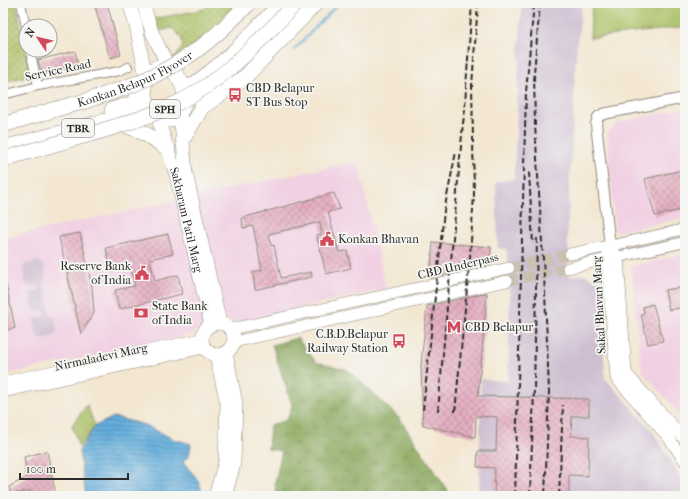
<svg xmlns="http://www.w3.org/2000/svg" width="688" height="499" font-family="'IM FELL French Canon',serif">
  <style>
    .built { fill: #f1d0e3 }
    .industrial { fill: #cebed1 }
    .grass { fill: url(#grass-dots); stroke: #6b7648 }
    .forest { fill: url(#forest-crowns); stroke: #5a6842 }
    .garden { fill: #abc065; stroke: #6b7648 }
    .water { fill: url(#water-rules); stroke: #476c83 }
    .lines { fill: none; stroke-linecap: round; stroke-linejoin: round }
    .stream { stroke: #63addb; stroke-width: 2 }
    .building { fill: url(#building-cross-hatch) }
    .secondary-tunnel { stroke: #cbc1b1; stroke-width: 11; stroke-dasharray: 11 5.5; stroke-linecap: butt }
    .minor-casing { stroke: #8f897e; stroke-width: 10 }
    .tertiary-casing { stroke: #8f897e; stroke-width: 12 }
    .secondary-casing { stroke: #8f897e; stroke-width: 12 }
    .primary-casing { stroke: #8f897e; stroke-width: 14 }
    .motorway-casing { stroke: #8f897e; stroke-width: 16 }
    .minor { stroke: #fff; stroke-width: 8 }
    .tertiary { stroke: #fff; stroke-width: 10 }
    .secondary { stroke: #fff; stroke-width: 11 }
    .primary { stroke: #fff; stroke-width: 13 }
    .motorway { stroke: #fff; stroke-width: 15 }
    .rail { stroke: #2b2b2b; stroke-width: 2; stroke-dasharray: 6 3; stroke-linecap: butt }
    .motorway-bridge-casing { stroke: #8f897e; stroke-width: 16; stroke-linecap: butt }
    .motorway-bridge { stroke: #fff; stroke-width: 15 }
    .labels { text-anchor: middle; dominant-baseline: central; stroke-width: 3.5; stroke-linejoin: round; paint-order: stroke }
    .shield { fill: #f6f6f2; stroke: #686867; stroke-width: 1 }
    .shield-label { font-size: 11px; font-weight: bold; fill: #2b2b2b }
    .street-label { font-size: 12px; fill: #2b2b2b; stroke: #f6f6f2 }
    .poi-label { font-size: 12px; fill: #2b2b2b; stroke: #f6f6f2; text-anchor: start }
  </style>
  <defs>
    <pattern id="grass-dots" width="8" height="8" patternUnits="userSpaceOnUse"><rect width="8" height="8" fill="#abc065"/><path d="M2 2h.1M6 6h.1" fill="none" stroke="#8b9c53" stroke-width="1.8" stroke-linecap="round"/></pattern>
    <pattern id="forest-crowns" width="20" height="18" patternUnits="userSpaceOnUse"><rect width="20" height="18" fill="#88a65a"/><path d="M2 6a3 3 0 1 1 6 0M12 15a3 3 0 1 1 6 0" fill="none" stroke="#6f874b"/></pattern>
    <pattern id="water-rules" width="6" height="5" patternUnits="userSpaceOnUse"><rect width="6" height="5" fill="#63addb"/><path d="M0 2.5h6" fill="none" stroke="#528db2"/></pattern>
    <pattern id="building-cross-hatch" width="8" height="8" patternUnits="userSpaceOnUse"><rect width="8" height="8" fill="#e6b0c3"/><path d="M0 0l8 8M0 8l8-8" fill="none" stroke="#bb8f9f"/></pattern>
  </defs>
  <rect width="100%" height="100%" fill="#f6f6f2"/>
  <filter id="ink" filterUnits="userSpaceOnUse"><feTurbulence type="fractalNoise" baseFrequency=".025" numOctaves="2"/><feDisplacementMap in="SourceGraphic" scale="8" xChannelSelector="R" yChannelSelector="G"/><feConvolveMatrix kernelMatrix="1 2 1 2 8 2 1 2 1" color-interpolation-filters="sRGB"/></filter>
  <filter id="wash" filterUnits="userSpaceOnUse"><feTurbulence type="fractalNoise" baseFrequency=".012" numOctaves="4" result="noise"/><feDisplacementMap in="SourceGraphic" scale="16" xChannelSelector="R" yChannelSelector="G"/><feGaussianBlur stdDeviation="0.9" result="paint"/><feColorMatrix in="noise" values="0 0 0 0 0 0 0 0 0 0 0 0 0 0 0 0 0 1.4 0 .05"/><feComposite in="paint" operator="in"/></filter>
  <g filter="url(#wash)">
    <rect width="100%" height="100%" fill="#f3e7d2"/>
    <path class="built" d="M685,108V218L615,232L607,134L617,123Z
      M358,161L386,289L236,322L219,318L210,321L193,334L3,375V238Z
      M685,254V420L642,371L631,266Z"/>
    <path class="industrial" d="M522,3H582L576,54L567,241L571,260L567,261L570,277L582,274L587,275L600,283L605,378L652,430L679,474L685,496H479L481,379L508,381L510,293L507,277L511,276L506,249L498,248L496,182L514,179L521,15Z
      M38,261L44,265L46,278L42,284L44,289L46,288L50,315L55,318L57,331L55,336L41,339L37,336L34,323L36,318L45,316L44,310L34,311L30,292L40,290L39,285L29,286L25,283L23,269L25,264Z"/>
    <path class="grass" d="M3,3H16L31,75L3,82Z
      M211,3H239L211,32L173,60L183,46L181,37L172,28L160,31L153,19L205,9Z
      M87,405L95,426L79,447L72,425Z"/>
    <path class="forest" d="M297,338L316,362L348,370L400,419L451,496H276L275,482L282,451L268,449L270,425L287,420L292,405L272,345Z"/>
    <path class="garden" d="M592,3H685V27L590,38Z"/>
    <path class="water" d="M114,417L145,425L173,439L191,444L189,456L183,461C190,473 205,481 200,496H86L79,451L95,426Z"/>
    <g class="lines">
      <path class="stream" d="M294,50L339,3"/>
    </g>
    <g id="blocks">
      <path class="building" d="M107,3L121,55L110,58L95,6Z
        M75,51L78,65L42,74L38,60Z
        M682,170L685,183V209L655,216L645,179Z
        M334,193L340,209L328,212L339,252L347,251L351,268L326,274L317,235L322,234L320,222L269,234L271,246L274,245L281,278L311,272L312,277L258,289H255L253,272L262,270L253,226L243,228L242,218Z
        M80,233L92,287L94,313L81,334L59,237Z
        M168,234L173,254L150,259L155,281L178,275L182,294L119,309L115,290L135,286L130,266L111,271L106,248Z
        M433,242L491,247L490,265L430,278Z
        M3,284H6L15,328L3,331Z
        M684,287L685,307L669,310L665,290Z
        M487,293L478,396L589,399V416H572L571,436L589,437L588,476L569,475V496H494L495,468L477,467L478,451H496L497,417L476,416L475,437L423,425L421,365L427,306Z
        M653,304L663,341L648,344L641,314L644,313L643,307Z
        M47,451L56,496H31L30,491L11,494L9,487L27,477L24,457Z"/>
    </g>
  </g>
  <g filter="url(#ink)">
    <use href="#blocks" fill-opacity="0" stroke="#8f897e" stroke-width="1"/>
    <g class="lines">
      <path class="secondary-tunnel" d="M509,268L570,254
        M507,281L568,268"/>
      <defs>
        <path id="minor" d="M21,3L26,27
          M30,50L38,86
          M3,95L38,86L119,71L128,67"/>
        <path id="tertiary" d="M685,98L603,114L598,117L596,124L610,246L685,229
          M618,257L685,242"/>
        <path id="secondary" d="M610,246L607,259L616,378L668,437L685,461
          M610,246L618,257L626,373L685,440
          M570,254L610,246
          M568,268L615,257
          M231,329L509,268
          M234,342L507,281
          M3,382L202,339
          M3,392L204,348"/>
        <g id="primary">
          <path d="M129,3L136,25L146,78"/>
          <path d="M143,3L152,32L169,68"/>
          <path d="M180,113L186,173L220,323"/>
          <path id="s1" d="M157,116L176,175L211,325"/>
          <circle cx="218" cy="339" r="16"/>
          <path d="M215,496L225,462L227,404L216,355"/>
          <path d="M225,496L234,464L236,403L226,353"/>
        </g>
        <path id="motorway" d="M158,67L169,68C179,75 184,85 185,97C185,111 172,128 157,116C142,105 139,75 158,67Z
          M184,91C223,66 250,36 281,3
          M202,107L245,77L316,3
          M112,110L132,104L145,88
          M115,123C136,126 151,137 168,149
          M183,139L202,107L204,98
          M3,148L129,115L146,112"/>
      </defs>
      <use href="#minor" class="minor-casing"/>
      <use href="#tertiary" class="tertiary-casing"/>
      <use href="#secondary" class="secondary-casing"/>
      <use href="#primary" class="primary-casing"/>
      <use href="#motorway" class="motorway-casing"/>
      <use href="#minor" class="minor"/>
      <use href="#tertiary" class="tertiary"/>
      <use href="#secondary" class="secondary"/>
      <use href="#primary" class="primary"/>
      <use href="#motorway" class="motorway"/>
      <path class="rail" d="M540,3L534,73L535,125L545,293L549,391L545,496
        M529,172L533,244
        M423,410L444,211L456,152
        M438,411L463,123L465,110L466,87L472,3
        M455,412L470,257L474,194L472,85L478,3
        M515,496L526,92L534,3
        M530,496L534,391L537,238
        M559,496L563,405"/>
      <defs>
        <g id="motorway-bridge">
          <path id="s2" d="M3,125C29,117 55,109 82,102C117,91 151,80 182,60C207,45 228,24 249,3"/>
          <path d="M3,159C32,151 61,142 91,134C131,122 170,111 205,87C239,64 267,33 296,3"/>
        </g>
      </defs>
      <use href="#motorway-bridge" class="motorway-bridge-casing"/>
      <use href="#motorway-bridge" class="motorway-bridge"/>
    </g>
  </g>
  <defs>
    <symbol id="bus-bare" viewBox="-9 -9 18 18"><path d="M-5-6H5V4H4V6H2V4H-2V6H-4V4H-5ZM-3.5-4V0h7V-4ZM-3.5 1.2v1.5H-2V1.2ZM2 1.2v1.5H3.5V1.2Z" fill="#d1495b" stroke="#f6f6f2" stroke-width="2.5" paint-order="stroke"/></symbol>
    <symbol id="civic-bare" viewBox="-9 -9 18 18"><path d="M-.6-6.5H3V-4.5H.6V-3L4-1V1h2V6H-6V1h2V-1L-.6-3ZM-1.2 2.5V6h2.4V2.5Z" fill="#d1495b" stroke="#f6f6f2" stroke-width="2.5" paint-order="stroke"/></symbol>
    <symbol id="bank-bare" viewBox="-9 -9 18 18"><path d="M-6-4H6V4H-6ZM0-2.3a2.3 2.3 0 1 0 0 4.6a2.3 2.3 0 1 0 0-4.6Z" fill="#d1495b" stroke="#f6f6f2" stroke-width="2.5" paint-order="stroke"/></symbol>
    <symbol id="metro-bare" viewBox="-9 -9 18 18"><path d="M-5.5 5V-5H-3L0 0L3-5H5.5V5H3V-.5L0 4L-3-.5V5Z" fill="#d1495b" stroke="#f6f6f2" stroke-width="2.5" paint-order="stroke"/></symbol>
  </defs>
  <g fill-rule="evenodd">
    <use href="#bus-bare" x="225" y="85" width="20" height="20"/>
    <use href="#civic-bare" x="317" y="229" width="20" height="20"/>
    <use href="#civic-bare" x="132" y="263" width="20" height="20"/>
    <use href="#bank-bare" x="131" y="303" width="20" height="20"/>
    <use href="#metro-bare" x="444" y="317" width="20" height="20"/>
    <use href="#bus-bare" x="389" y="331" width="20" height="20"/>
  </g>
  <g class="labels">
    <g class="shield">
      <rect x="150" y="100" width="30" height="18" rx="3"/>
      <rect x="62" y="119" width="32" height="18" rx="3"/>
    </g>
    <g class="shield-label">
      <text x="165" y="109">SPH</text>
      <text x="78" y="128">TBR</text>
    </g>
    <g class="street-label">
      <text transform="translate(58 70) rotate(-12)">Service Road</text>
      <text stroke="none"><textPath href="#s2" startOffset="140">Konkan Belapur Flyover</textPath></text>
      <text stroke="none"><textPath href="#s1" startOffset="108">Sakharam Patil Marg</textPath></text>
      <text transform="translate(458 266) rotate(-13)">CBD Underpass</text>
      <text transform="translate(599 305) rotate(-93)">Sakal Bhavan Marg</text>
      <text transform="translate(101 357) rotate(-12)">Nirmaladevi Marg</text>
    </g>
    <g class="poi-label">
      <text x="246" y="88">CBD Belapur<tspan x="246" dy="14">ST Bus Stop</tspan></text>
      <text x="338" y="239">Konkan Bhavan</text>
      <text x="131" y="266" text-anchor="end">Reserve Bank<tspan x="131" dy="14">of India</tspan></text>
      <text x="152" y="306">State Bank<tspan x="152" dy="14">of India</tspan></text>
      <text x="465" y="327">CBD Belapur</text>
      <text x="388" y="334" text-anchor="end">C.B.D.Belapur<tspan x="388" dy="14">Railway Station</tspan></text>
    </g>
  </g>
  <rect width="688" height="499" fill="none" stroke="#f6f6f2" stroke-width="16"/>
  <g transform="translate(38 38) rotate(305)"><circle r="19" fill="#f6f6f2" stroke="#a5a5a2"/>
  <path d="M0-3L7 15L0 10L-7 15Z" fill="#d1495b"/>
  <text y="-6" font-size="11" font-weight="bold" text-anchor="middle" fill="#2b2b2b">N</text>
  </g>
  <path d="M20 473v6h108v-6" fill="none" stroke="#2b2b2b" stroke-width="2"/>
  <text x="26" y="473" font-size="12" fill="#2b2b2b" stroke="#f6f6f2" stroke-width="3" paint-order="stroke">100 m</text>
</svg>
